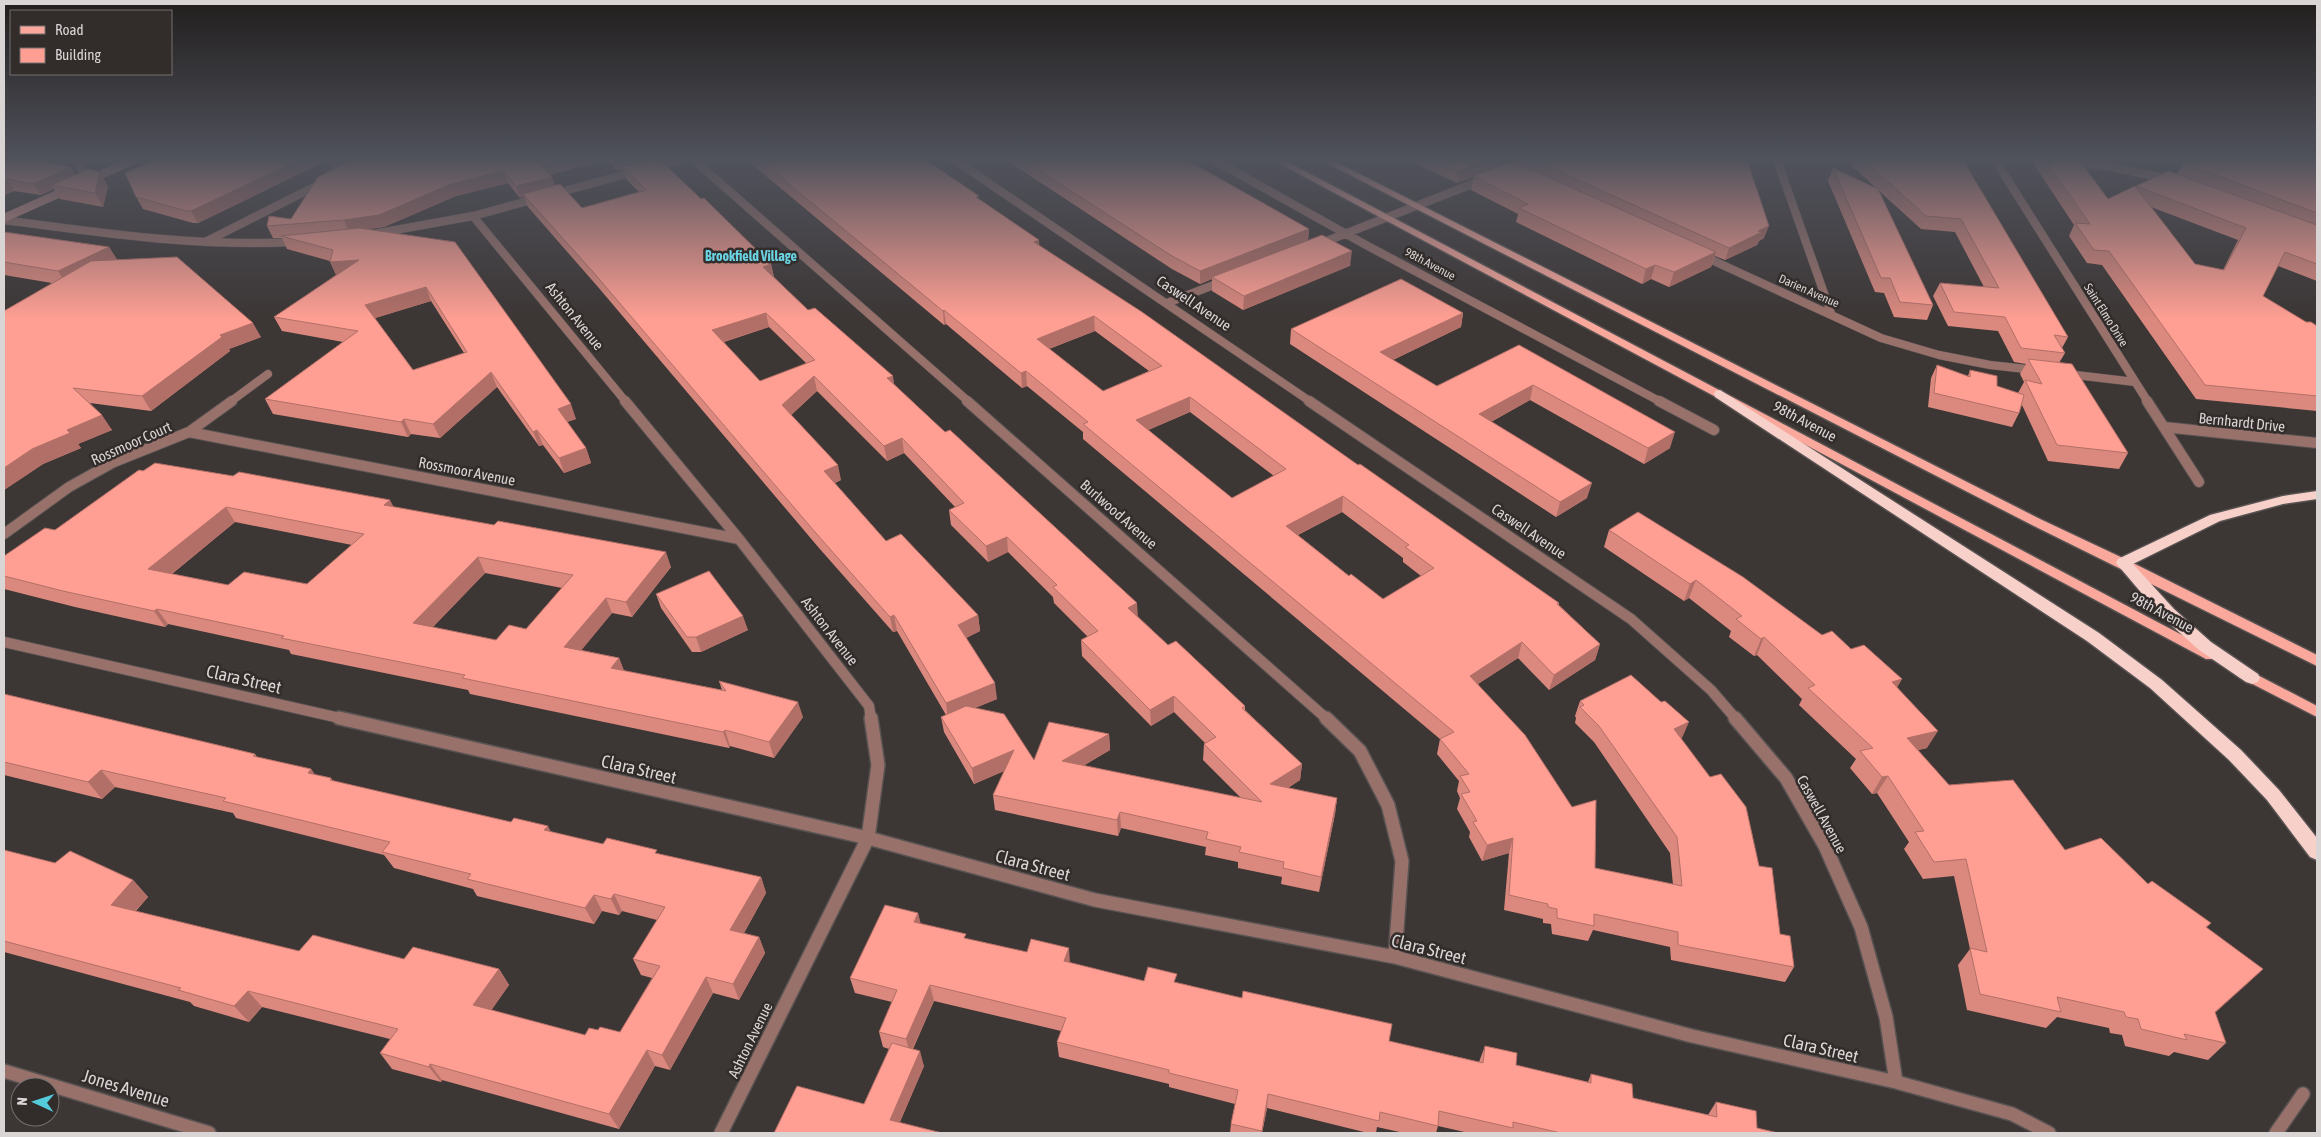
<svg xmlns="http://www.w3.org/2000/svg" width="2321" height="1137" font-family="'Asap Condensed',sans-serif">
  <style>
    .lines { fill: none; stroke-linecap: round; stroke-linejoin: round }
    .street-far2-casing { stroke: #585352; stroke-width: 9 }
    .street-far1-casing { stroke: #585352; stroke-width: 12 }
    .street-casing { stroke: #585352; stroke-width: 16 }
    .secondary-casing { stroke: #585352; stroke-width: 9 }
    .primary-casing { stroke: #585352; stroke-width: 3 }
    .highway-casing { stroke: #585352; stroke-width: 3 }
    .street-far2 { stroke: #99716b; stroke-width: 8 }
    .street-far1 { stroke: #99716b; stroke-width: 10 }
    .street { stroke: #99716b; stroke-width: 13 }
    .secondary { stroke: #d09087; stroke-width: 8 }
    .primary { fill: #faa89c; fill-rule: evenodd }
    .highway { fill: #f8d0ca; fill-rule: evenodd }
    .wall { fill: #db897e; fill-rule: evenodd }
    .shaded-wall { fill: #b26f67 }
    .building { fill: #ff9f93; stroke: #b26f67; fill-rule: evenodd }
    .labels { text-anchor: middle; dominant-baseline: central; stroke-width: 5; stroke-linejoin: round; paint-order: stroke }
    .far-street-label { font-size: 12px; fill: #d9d5d4; stroke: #322c2b }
    .far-neighbourhood-label { font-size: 14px; font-weight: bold; fill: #6ad4e3; stroke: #322c2b }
    .street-label { font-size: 15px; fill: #d9d5d4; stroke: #322c2b }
    .near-street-label { font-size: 18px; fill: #d9d5d4; stroke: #322c2b }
  </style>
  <rect width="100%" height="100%" fill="#3c3635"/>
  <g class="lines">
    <defs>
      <path id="street-far2" d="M77,160L86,181
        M694,160L969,402
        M955,160L1311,402
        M1214,160L1366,245L1661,402
        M1491,160L1513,171
        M1777,160L1831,313
        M1995,160L2148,402
        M2043,160L2106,166L2169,179
        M652,168L679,160
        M553,194L638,171
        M473,216L626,402
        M4,220C101,233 197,247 296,242
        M373,234L473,216L539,198
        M205,242L322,183
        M1319,244L1485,179
        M1701,255L1881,338L1939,355L1990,365L2035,370
        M1167,303L1224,281
        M2067,374L2135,382
        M230,402L268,374"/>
      <path id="street-far1" d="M625,401L739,539L869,706L871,719
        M967,401L1327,719
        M1309,401L1631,619L1711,690L1736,719
        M1659,401L1714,430
        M2147,401L2199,482
        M2164,427L2317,443
        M189,432L739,539
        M4,534L69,487L114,462L189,432L232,401
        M4,642L344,719"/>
      <path id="street" d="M339,718L868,838L1095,900L1395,957L1692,1036L1896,1082L2012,1114L2049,1133
        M1326,718L1360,751L1388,805L1402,861L1395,957
        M1735,718L1786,778L1825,846L1861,927L1886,1017L1896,1082
        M4,1071L209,1133
        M721,1133L868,838L878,765L871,718
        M2276,1133L2303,1094"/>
      <path id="secondary" d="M89,180L134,160
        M4,218L69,189"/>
      <path id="primary" d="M1273,160H1284L2216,653L2218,656L2216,659H2206Z
        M1321,160H1332L2040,519L2127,560L2317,655V666L2032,525Z
        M2244,668L2317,706V717L2239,677L2237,673L2239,669Z"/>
      <path id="highway" d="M1720,390L2099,633L2162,680L2241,750L2279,790L2317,838V860L2310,857L2267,800L2229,760L2150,688L2087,641L1715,397L1714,394L1715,391Z
        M2317,491V499L2283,504L2220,521L2133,564L2174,609L2211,642L2258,674L2260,678L2258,682L2252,684L2246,682L2199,650L2162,617L2116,563L2118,559L2210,515L2283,496Z"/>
    </defs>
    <use href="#street-far2" class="street-far2-casing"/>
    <use href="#street-far1" class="street-far1-casing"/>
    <use href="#street" class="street-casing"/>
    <use href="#secondary" class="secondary-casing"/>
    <use href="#primary" class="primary-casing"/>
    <use href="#highway" class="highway-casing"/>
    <use href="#street-far2" class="street-far2"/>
    <use href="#street-far1" class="street-far1"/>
    <use href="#street" class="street"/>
    <use href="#secondary" class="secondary"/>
    <use href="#primary" class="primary"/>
    <use href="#highway" class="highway"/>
  </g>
  <path class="wall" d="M4,160L76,175L108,186L103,207L60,199L54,189L41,195L14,191L4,195Z
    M328,160L198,223H193L143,209L136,197L152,161Z
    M330,160H603L550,175L555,186L582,208L639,192L627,180L624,170L618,171L607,160H660L771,264L774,277L808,310L894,384L1168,645L1245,706V710L1302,764L1300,780L1288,788L1337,798L1335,814L1319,892L1281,884L1282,877L1238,868V862L1205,855L1206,847L1121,828L1118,836L995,810L993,795L1004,771L974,784L944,732L941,717L946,715L897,631L893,632L819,548L598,287L528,207L524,197L520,198L508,183L456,196L384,227L368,229L576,419L567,422L586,448L591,463L564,473L543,445L539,446L497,387L440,438L411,434L408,437L273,414L265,399L343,342L282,331L274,317L336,275L330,261L287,249L282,238H273L267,226L291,219L334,169ZM431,301L464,353L413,370L375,318ZM769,327L807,364L760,381L724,342ZM817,391L887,461L904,453L955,507L949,510L951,525L988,562L1008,552L1053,597L1054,603L1088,637L1081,640L1082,656L1151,726L1174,712L1205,743L1204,744L1203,760L1241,798L1083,766L1110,750L1109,734L1034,760L975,708L997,699L966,638L980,631L978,615L886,541L835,483L841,480L791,415Z
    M747,160H926L979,199L1040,246L1559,603V605L1600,644L1595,660L1549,690L1518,658L1478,684L1595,868L1673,885L1670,853L1594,742L1575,723L1576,718L1575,716L1580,701L1682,738H1681L1759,866L1780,934L1794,967L1785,982L1671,960L1670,947L1593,930L1588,941L1552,934L1551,924L1543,923V919L1504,910L1509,853L1482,861L1469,837L1470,832L1457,809L1460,798L1457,791L1459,781L1437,754L1440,739L1083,439V432L1027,386L1022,388L946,324L944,325ZM1095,331L1149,371L1103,391L1049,349ZM1190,412L1274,476L1232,498L1148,430ZM1342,512L1403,558V562L1421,576L1383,599L1349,576L1298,535Z
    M1006,160H1187L1309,229L1308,240L1351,265L1243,310L1212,291V279L1200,284L1172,269Z
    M1408,160H1497L1496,168L1510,162L1505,160H1747L1764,238L1759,241L1757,245L1725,260L1715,256L1711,267L1669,287L1651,279L1642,284L1516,222L1518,214L1471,190L1474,177L1457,183Z
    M1846,160H1963L2068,337L2062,348L2065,353L2059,363L2128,453L2119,469L2048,461L2022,405L2019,413L2012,427L1928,407L1931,378L1937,365L1968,376L1970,370L1997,386L2018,393L2024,382L2020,374L2026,364L2014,362L1998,331L1948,326L1933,296L1940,283L1984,287L1955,232L1921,229L1878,190L1933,305L1927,320L1894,317L1884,293L1875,292L1828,181L1833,168L1876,188Z
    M2031,160H2079L2108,199L2136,186L2177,174L2184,163L2317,160V281L2278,266L2263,296L2306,322L2317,326V411L2196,399L2102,265L2087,263L2069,236L2074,225ZM2151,207L2238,240L2223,270L2195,264Z
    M4,232L109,247L117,260L261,337L229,349L230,351L151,411L90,403L112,430L78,444L81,448L43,464L4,490V311L52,283L4,275Z
    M1463,313L1461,327L1393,360L1437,386L1519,345L1670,448L1644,464L1530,400L1491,422L1587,498L1556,517L1290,344L1291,329Z
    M139,470L393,507L671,567L632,617L612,613L581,650L619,658L624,671L722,690L719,681L803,717L774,758L730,746L729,748L470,694L468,690L291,654L289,650L168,624L165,627L75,607L4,589V556L55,530ZM235,522L352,545L307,584L228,585L172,574ZM485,573L562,588L526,629L496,640L433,627Z
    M1609,530L1851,649L1902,679L1897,687L1927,748L1918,750L1949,785L2065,850L2148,884L2211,923L2206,928L2263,969L2215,1013L2226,1043L2208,1060L2174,1052L2169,1056L2125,1046L2122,1035L2110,1033L2109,1028L2057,1017L2046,1028L1967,1010L1958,965L1970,949L1954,876L1923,879L1904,849L1909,842L1877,793L1872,794L1850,768L1856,759L1799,705L1802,699L1757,655L1754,656L1729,637L1731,631L1689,598L1684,601L1604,547Z
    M656,594L748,630L701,652H692L661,608Z
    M4,694L255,754L257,757L311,769L315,775L331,778L333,781L603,844L659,854L761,877L766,893L744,933L759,937L765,953L739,1000L713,993L670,1070L655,1066L619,1129L442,1080L441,1082L392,1069L380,1053L390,1039L262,1007L249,1022L194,1006L190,1002L4,952V850L55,863L133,880L148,897L136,911L299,951L404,959L499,969L509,985L491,1010L585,1035L598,1030L620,1032L652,978L641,975L633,959L657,920L622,911L619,915L602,911L594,924L477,896L473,889L394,868L384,855L236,818L233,813L115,787L102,799L4,775Z
    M918,913L920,924L967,939L1144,981L1177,983L1389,1041L1479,1062L1485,1046L1516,1065L1588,1082L1591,1074L1633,1098L1708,1115L1716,1102L1757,1128L1778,1133H1469L1438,1126L1436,1133H1404L1377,1127L1376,1133H1368L1267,1108L1262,1133H1230L1231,1124L1235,1104L1169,1087V1084L1059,1057L1057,1042L1061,1031L934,1001L913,1049L924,1066L900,1122L774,1133L864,1104L889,1049L883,1047L879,1032L892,1002L855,993L850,978Z"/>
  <path class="shaded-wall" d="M299,160H328L198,223L191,211Z
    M330,160H355L335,171Z
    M558,160H603L545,176L541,165Z
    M614,160H651L623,167L624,170L618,171Z
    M1487,160H1497L1496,168L1457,183L1459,171Z
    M71,167L78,179L52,185L54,189L41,195L33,184Z
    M503,171L508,183L456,196L384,227L349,232L344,220L451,184Z
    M100,172L108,186L103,207L95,193Z
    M552,177L556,188L523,194L524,197L520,198L516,186Z
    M7,179L14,191L4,195V180Z
    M1769,226L1764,238L1759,241L1757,245L1725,260L1729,248L1758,231Z
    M1309,229L1308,242L1212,277V279L1200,284V271Z
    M1039,240L1040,254L1034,242Z
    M109,247L118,261L67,285L58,271Z
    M1352,251L1350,266L1243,310L1244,296Z
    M1716,252L1711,267L1669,287L1674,272Z
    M359,260L337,276L330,262Z
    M771,264L774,278L763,267Z
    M1655,265L1651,279L1642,284L1646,269Z
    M426,287L431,301L372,319L365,305Z
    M944,310L946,324L944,325L943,311Z
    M766,313L769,327L716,344L712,330Z
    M1463,313L1461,327L1378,367L1380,352Z
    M1094,316L1095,331L1038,353L1037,339Z
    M253,323L261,337L229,349L230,351L151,411L142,396L220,335Z
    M1026,371L1027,386L1022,388L1021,373Z
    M491,372L497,387L440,438L433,424Z
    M814,376L817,391L786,420L782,405Z
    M893,376L895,390L887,378Z
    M1533,385L1530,400L1476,430L1479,414Z
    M1190,397V412L1137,435L1136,420Z
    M571,404L576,419L563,423L558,409Z
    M102,415L112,430L78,444L81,448L43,464L4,490V468L32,449L67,430Z
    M404,419L411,434L408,437L401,422Z
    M537,430L543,445L539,446L533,432Z
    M1675,432L1670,448L1644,464L1648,448Z
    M902,438L904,453L887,461L884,446Z
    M586,448L591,463L564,473L559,458Z
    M838,465L841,480L827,486L824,471Z
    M1592,483L1587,498L1556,517L1560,502Z
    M1343,496L1342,512L1285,541L1286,526Z
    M390,500L398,515L384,505Z
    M226,507L235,522L159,584L148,569Z
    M1007,537L1008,552L988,562L986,546Z
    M666,552L671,567L632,617L626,602Z
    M478,557L485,573L421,639L413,623Z
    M1696,580L1689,598L1684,601L1690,584Z
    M606,598L612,613L571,663L564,647Z
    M1137,603L1138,618L1128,608Z
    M157,609L168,624L165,627L154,611Z
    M894,615L897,631L893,632L890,617Z
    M978,615L980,631L960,641L958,625Z
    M743,616L748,630L701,652L696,637Z
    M1764,637L1757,655L1754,656L1761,639Z
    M1522,642L1518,658L1467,691L1470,676Z
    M1600,644L1595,660L1549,690L1554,675Z
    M619,658L625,673L611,668Z
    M1902,679L1892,696V682Z
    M995,683L997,699L948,719L946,703Z
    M1174,696V712L1151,726L1150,710Z
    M798,702L803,717L774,758L769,742Z
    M1689,722L1682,738L1667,745L1674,729Z
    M725,730L730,746L729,748L723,732Z
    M1938,731L1927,748L1897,755L1907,738Z
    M1109,734L1110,750L1064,777L1062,761Z
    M1014,750L1016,766L974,784L972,768Z
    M1302,764L1300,780L1268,800L1270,784Z
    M311,769L323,786L308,773Z
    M101,770L115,787L102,799L88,782Z
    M1888,776L1877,793L1872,794L1882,777Z
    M1337,798L1335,814L1319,892L1321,877Z
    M1120,812L1121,828L1118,836L1117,820Z
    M548,826L556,842L544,830Z
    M1513,838L1509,853L1482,861L1487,845Z
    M761,877L766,893L737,946L730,930Z
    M133,880L148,897L126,921L111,905Z
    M614,894L622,911L619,915L611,899Z
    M594,895L602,911L594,924L585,908Z
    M918,913L922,928L914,922Z
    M759,937L765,953L739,1000L733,984Z
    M1069,948L1070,963L1064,961Z
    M499,969L509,985L484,1021L473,1005Z
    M2263,969L2245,986L2197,1028L2215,1012Z
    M706,977L713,993L670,1070L662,1055Z
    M930,985L934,1001L910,1054L906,1039Z
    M248,991L262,1007L249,1022L234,1006Z
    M647,1050L655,1066L619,1129L609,1114Z
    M920,1051L924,1066L895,1133L890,1120Z
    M430,1064L442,1080L441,1082L429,1067Z
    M1268,1094L1267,1108L1262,1133H1261Z"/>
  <path class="building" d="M4,160H44L71,167L33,184L7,179L4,180Z
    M152,160H299L191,211H187L136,197L125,173L152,161Z
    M352,160H558L541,165L552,177L516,186L503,171L451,184L379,215L344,220L267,226L269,216L291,219L318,177Z
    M648,160H660L701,199L704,198L771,264L763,267L808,310L815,308L893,376L887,378L945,432L950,430L1137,603L1128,608L1168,645L1176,641L1245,706L1242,708L1302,764L1270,784L1337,798L1321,877L1283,868L1284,862L1239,852L1241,847L1206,839L1208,832L1120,812L1117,820L993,795L1014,750L972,768L941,717L966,706L1004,714L1034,760L1049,722L1109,734L1062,761L1262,802L1204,744L1216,737L1174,696L1150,710L1081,640L1098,631L1053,587L1057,585L1007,537L986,546L949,510L964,503L902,438L884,446L814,376L782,405L838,465L824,471L886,541L901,534L978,615L958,625L995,683L946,703L894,615L890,617L815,532L594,273L523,194L560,184L582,208L646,190L623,167ZM766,313L815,360L760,381L712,330Z
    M760,160H926L979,196L976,197L1039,240L1034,242L1142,312L1358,465L1360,464L1559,603L1557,604L1600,644L1554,675L1522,642L1470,676L1525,735L1572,807L1596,800L1595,868L1682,886L1677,837L1599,726L1580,707L1584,705L1580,701L1631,675L1661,702L1665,701L1689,722L1674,729L1710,777L1721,774L1746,807L1759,866L1772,868L1780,934L1790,936L1794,967L1678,945V932L1594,914V926L1557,918V909L1548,907V904L1509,895L1513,838L1487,845L1473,822L1477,821L1461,794L1470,792L1460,776L1469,774L1440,739L1454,732L1083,424L1088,422L1026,371L1021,373L944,310L943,311ZM1094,316L1162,366L1103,391L1037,339ZM1190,397L1286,469L1232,498L1136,420ZM1343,496L1409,545L1405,547L1434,568L1383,599L1351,574L1349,576L1286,526Z
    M1023,160H1187L1309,229L1200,271L1172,256Z
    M1436,160H1487L1459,171Z
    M1534,160H1747L1769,226L1758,231L1762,232L1729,248Z
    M1864,160H1963L2068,337L2054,335L2065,353L2021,348L2005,317L1954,312L1940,283L1999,288L1961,219L1926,216Z
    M2045,160H2079L2108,199L2135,186L2195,264L2224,270L2246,228L2136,186L2168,171L2317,225V264L2285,252L2263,296L2306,322H2311L2317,326V396L2205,385L2109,251L2094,250L2075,223L2090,224Z
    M2190,160H2317V213L2184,163Z
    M1512,161L1716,252L1674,272L1655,265L1646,269L1519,208L1528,204L1474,176Z
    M1833,168L1878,189L1933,305L1900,302L1890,278H1881Z
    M88,169L100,172L95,193L52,185Z
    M359,228L455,242L571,404L558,409L586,448L559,458L537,430L533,432L491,372L433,424L404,419L401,422L265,399L358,331L274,317L359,260L330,262L333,250L281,236ZM426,287L467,352L413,370L365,305Z
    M4,232L109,247L58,271L4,262Z
    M1322,235L1352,251L1244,296L1212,277Z
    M177,257L253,323L220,335L222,337L142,396L73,388L102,415L67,430L70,433L32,449L4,468V311L91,261Z
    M1401,279L1463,313L1380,352L1437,386L1519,345L1675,432L1648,448L1533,385L1479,414L1592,483L1560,502L1291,329Z
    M2028,359L2072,364L2128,453L2057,445L2025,380L2042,384Z
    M1937,365L1970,377V370L1997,376V386L2024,395L2019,413L1934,393Z
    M155,463L233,476L239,472L390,500L384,505L494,525L498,521L666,552L626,602L606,598L564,647L619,658L611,668L726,691L719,681L798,702L769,742L725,730L723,732L462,678L465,675L281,638L284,636L157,609L154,611L63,591L4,576V556L45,528L55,530L139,470L143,471ZM226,507L364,534L307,584L244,572L228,585L148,569ZM478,557L573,575L526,629L509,625L496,640L413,623Z
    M1638,512L1743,577L1822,635L1832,631L1851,649L1864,645L1902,679L1892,682L1938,731L1907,738L1949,785L2013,780L2065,850L2101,838L2148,884L2152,881L2211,923L2206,927L2263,969L2215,1012L2226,1043L2184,1034L2187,1040L2141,1029L2138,1019L2126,1017L2124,1012L2057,997L2061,1012L1980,994L1970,948L1987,952L1966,859L1934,862L1915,832L1924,831L1888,776L1882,777L1860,751L1873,748L1808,688L1815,685L1764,637L1761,639L1736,619L1742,616L1696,580L1690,584L1609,530Z
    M709,571L743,616L696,637H687L656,594Z
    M4,694L255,754L253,756L311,769L308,773L331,778L330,780L511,822L514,818L548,826L544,830L603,844L607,838L657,850L655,853L761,877L730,930L759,937L733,984L706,977L662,1055L647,1050L609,1114L430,1064L429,1067L380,1053L398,1029L248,991L234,1006L178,990L181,988L4,941V850L55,863L70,851L133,880L111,905L299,951L313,935L404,959L413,947L499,969L473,1005L585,1035L589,1028L598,1030L600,1027L620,1032L660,966L633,959L665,907L614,894L611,899L594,895L585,908L467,879L471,874L382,852L390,842L223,801L226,798L101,770L88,782L4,762Z
    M885,905L918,913L914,922L966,934L964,938L1027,952L1031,939L1069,948L1064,961L1144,981L1148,967L1177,974L1174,982L1242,998L1243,991L1392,1024L1389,1041L1483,1063L1485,1046L1517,1053L1516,1065L1591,1083V1074L1632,1084L1633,1098L1717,1117L1716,1102L1756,1111L1757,1128L1778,1133H1561L1513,1122V1128L1439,1111L1438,1126L1380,1112L1379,1121L1268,1094L1262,1131L1231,1124L1238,1090L1169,1073V1070L1057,1042L1066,1018L930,985L906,1039L879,1032L897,990L850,978Z
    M892,1043L920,1051L890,1120L942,1133H774L797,1086L864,1104Z"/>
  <linearGradient id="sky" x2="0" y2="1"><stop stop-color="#211e1d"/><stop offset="0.5" stop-color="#50525c"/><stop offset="1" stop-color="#50525c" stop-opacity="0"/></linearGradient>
  <rect width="2321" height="319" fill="url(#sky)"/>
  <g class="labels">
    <g class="far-street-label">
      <text transform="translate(1430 264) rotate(28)">98th Avenue</text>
      <text transform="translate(1809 291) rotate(24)">Darien Avenue</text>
      <text transform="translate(2106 315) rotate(58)">Saint Elmo Drive</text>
    </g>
    <g class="far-neighbourhood-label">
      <text x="751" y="256">Brookfield Village</text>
    </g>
    <g class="street-label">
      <text transform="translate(1194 303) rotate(34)">Caswell Avenue</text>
      <text transform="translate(575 316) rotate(51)">Ashton Avenue</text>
      <text transform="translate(1805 421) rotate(28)">98th Avenue</text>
      <text transform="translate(2242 422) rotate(6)">Bernhardt Drive</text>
      <text transform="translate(131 443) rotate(-24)">Rossmoor Court</text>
      <text transform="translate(467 471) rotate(11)">Rossmoor Avenue</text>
      <text transform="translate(1119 514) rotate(41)">Burlwood Avenue</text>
      <text transform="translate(1529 531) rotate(34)">Caswell Avenue</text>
      <text transform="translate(2162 612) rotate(28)">98th Avenue</text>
      <text transform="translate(830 631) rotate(52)">Ashton Avenue</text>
      <text transform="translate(1822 814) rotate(61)">Caswell Avenue</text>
      <text transform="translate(750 1040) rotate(-64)">Ashton Avenue</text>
    </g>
    <g class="near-street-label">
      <text transform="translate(244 679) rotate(13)">Clara Street</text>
      <text transform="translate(639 769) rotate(13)">Clara Street</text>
      <text transform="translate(1033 865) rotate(15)">Clara Street</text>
      <text transform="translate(1429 949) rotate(14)">Clara Street</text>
      <text transform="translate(1821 1048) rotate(13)">Clara Street</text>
      <text transform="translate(126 1088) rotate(17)">Jones Avenue</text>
    </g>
  </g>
  <rect width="2321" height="1137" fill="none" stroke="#d9d5d4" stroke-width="10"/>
  <rect x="10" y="10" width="162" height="65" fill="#322c2b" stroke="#75706f"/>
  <rect x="20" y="26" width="25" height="8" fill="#faa89c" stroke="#75706f"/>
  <text x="55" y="35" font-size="15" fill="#d9d5d4">Road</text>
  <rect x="20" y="48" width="25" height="15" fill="#ff9f93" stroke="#75706f"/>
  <text x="55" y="60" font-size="15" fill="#d9d5d4">Building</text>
  <g transform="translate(35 1102) rotate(273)"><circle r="24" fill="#322c2b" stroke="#75706f"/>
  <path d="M0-4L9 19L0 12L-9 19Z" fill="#53cbdb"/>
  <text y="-8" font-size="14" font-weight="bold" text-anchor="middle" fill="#d9d5d4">N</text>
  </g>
</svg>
